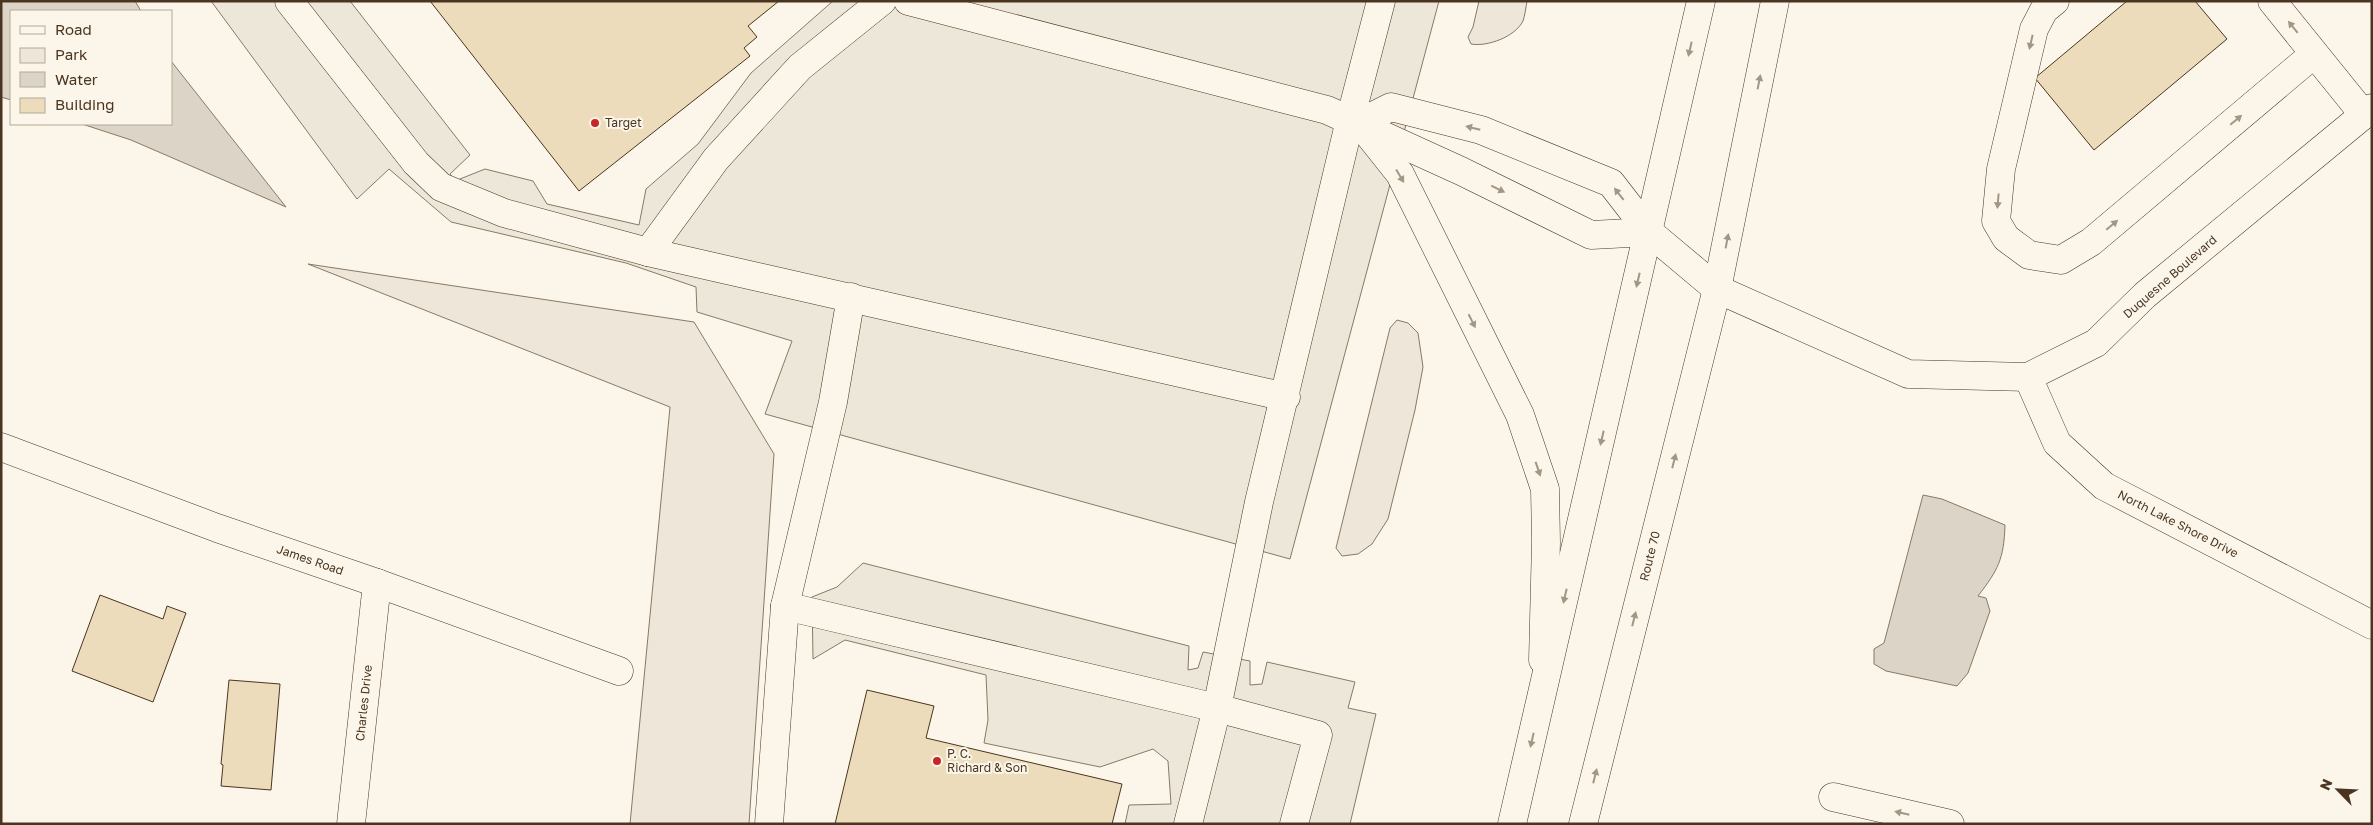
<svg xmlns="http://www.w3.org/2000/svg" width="2373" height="825" viewBox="0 0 2373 825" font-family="'Golos Text',sans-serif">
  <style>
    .green { fill: #ede6d9; stroke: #887966 }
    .parking { fill: #ede7d9; stroke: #887966 }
    .water { fill: #dcd4c6; stroke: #887966 }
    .building { fill: #ecdcbc; stroke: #4a3520 }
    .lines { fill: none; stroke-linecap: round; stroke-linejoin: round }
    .minor-casing { stroke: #4a3520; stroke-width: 29 }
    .highway-casing { stroke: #4a3520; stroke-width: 29 }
    .minor { stroke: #fbf6e9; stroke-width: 28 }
    .highway { stroke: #fbf6e9; stroke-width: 28 }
    .oneway { fill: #a29684 }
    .poi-dot { fill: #c62828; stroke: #fbf6e9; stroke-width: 2 }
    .labels { text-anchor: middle; stroke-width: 4; stroke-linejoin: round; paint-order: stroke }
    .poi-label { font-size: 12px; fill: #4a3520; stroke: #fbf6e9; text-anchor: start }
    .street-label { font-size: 12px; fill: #4a3520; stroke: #fbf6e9 }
  </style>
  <rect width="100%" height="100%" fill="#fbf6e9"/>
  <!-- green -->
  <g class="green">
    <path d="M1479 1H1527C1526 7 1525 15 1523 21 1515 37 1487 47 1471 44L1468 37 1473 27Z"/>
    <path d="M308 264 694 322 774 454 749 824H630L670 407Z"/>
    <path d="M1397 320 1408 323 1418 333 1423 367 1415 410 1388 519 1372 544 1358 554 1342 556 1336 548 1390 328Z"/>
  </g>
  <!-- parking -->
  <g class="parking">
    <path d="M211 1H350L470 155 450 174 455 181 485 169 533 181 547 204 639 225 646 189 698 144 751 73 833 1H1439L1290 559 765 414 792 341 697 312 696 287 626 263 451 222 389 169 357 199Z"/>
    <path d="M863 563 1189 646 1188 670 1198 668 1203 652 1250 661V685L1262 684 1267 662 1355 682 1348 708 1376 714 1350 824H1125L1129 805 1171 804 1168 761 1153 749 1100 767 984 743 988 720 986 675 845 640 813 659 812 597 837 587Z"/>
  </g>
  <!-- water -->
  <g class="water">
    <path d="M1 1H135L141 11H11V100L1 97Z"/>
    <path d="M171 61 286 207 131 140 82 124H171Z"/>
    <path d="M1923 495 1942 499 2005 525C2004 559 1998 570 1978 596L1986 598 1990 611 1968 673 1957 686 1886 671 1874 664V649L1884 643Z"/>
  </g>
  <!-- building -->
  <g class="building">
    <path d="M430 1H779L748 26 757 37 744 48 750 56 579 191Z"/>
    <path d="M2127 1H2195L2227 39 2094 150 2035 78Z"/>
    <path d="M100 595 163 619 167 606 186 613 153 702 72 671Z"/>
    <path d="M229 680 280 684 271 790 221 786 223 765 221 764Z"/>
    <path d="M867 690 934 706 926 738 1122 784 1112 824H835Z"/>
  </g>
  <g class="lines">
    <!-- minor casing -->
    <g class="minor-casing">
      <g id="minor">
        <path d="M289 1 416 163 441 187 504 213 648 252 716 159 800 67 882 1"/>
        <path d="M908 1 1327 110 1461 171 1591 235 1649 232"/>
        <path d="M2055 1 2044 10 2034 29 2001 169 1996 221 2006 238 2029 255 2061 260 2091 242 2314 54"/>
        <path d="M2272 1 2364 115"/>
        <path d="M1359 123 1391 107 1481 130 1611 183 1649 232 1717 289 1908 374 2028 377 2096 343 2145 295 2372 108"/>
        <path d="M1365 130 1400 174 1520 415 1545 489 1546 542 1543 660"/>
        <path d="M648 252 1286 397"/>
        <path d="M2028 377 2057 443 2104 486 2372 625"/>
        <path d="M1 447 217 528 377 583 619 671"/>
        <path d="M785 606 1217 708 1318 735 1294 824"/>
        <path d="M1833 797 1950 824"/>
        <path d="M351 824 377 583"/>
        <path d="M769 824 785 606 833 402 851 297"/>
        <path d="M1188 824 1217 708 1259 502 1350 120 1381 1"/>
      </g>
    </g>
    <!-- highway casing -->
    <g class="highway-casing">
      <g id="highway">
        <path d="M1512 824 1701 1"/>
        <path d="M1583 824 1717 289 1775 1"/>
      </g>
    </g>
    <!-- minor -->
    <use href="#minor" class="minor"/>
    <!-- highway -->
    <use href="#highway" class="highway"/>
  </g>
  <!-- one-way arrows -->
  <defs><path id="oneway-solid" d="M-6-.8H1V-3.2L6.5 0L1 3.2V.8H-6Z" transform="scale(1.25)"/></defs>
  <g class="oneway">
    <use href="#oneway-solid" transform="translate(2293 27) rotate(-129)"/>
    <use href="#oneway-solid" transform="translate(2031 42) rotate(103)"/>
    <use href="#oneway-solid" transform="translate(1690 49) rotate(103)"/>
    <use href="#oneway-solid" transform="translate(1759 82) rotate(-79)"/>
    <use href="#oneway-solid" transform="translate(2236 120) rotate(-40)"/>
    <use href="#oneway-solid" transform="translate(1473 128) rotate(-166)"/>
    <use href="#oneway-solid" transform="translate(1400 176) rotate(59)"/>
    <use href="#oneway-solid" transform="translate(1498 189) rotate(26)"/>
    <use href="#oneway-solid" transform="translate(1619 194) rotate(-128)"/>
    <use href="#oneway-solid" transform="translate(1998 201) rotate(95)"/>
    <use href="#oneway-solid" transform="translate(2112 225) rotate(-40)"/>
    <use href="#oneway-solid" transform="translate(1727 241) rotate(-79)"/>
    <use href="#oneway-solid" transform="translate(1638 280) rotate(103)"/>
    <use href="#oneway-solid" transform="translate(1472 321) rotate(63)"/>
    <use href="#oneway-solid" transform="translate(1602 438) rotate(103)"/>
    <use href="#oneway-solid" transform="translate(1674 461) rotate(-76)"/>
    <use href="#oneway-solid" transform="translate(1538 469) rotate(71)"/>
    <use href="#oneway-solid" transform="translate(1565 596) rotate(103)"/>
    <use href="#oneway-solid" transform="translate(1634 619) rotate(-76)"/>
    <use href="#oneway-solid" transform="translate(1532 740) rotate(103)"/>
    <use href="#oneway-solid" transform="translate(1595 776) rotate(-76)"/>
    <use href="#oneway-solid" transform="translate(1902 813) rotate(-167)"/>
  </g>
  <!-- markers -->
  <g class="poi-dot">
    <circle cx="595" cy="123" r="5"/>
    <circle cx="937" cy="761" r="5"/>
  </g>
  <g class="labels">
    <!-- poi labels -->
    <g class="poi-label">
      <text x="605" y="127">Target</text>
      <text x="947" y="758">P. C.<tspan x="947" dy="14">Richard &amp; Son</tspan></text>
    </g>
    <!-- street labels -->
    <g class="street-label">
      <text transform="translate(2170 277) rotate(-41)" y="4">Duquesne Boulevard</text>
      <text transform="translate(2178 524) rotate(27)" y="4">North Lake Shore Drive</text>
      <text transform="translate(1650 556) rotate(-76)" y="4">Route 70</text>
      <text transform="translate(310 560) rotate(19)" y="4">James Road</text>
      <text transform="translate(364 703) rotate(-84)" y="4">Charles Drive</text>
    </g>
  </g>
  <!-- border -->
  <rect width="2373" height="825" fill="none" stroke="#4a3520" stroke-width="5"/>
  <!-- legend -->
  <rect x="10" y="10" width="162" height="115" fill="#fbf6e9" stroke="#b4a999"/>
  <rect x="20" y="26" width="25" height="8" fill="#fbf6e9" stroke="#b4a999"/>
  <text x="55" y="35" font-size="15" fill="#4a3520">Road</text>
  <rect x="20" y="48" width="25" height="15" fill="#ede6d9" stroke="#b4a999"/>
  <text x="55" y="60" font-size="15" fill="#4a3520">Park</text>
  <rect x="20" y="72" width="25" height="15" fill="#dcd4c6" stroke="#b4a999"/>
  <text x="55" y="85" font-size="15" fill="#4a3520">Water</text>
  <rect x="20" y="98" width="25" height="15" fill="#ecdcbc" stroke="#b4a999"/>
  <text x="55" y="110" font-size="15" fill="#4a3520">Building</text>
  <!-- north arrow -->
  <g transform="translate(2338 790) rotate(294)" stroke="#fbf6e9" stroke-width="4" paint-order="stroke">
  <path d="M0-4L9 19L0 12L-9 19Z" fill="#4a3520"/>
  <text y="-8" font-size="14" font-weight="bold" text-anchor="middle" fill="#4a3520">N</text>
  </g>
</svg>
